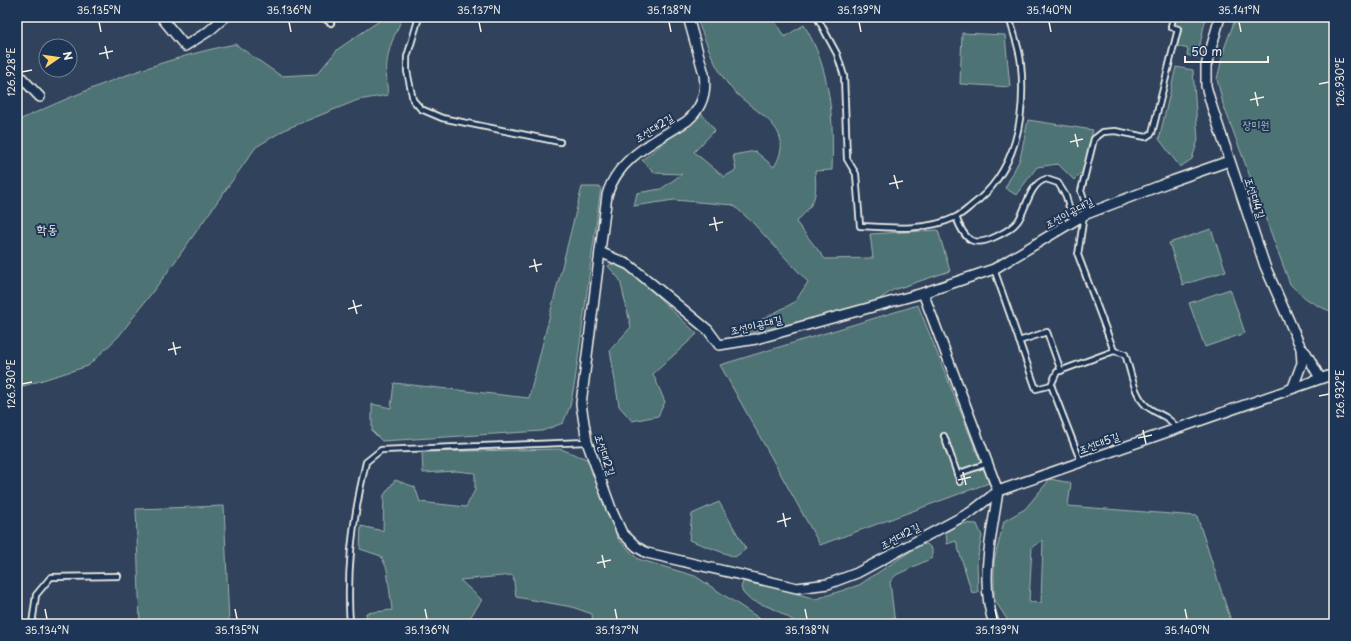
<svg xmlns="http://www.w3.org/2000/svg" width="1351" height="641" viewBox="0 0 1351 641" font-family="'Playpen Sans','Poor Story',sans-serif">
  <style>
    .green { fill: #4e7375; stroke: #a1b2ae; fill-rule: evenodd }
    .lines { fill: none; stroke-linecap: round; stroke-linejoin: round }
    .lane-casing { stroke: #f4f1e8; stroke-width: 8 }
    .street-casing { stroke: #f4f1e8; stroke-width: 12 }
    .lane { stroke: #1d3557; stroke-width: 4.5 }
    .street { stroke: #1d3557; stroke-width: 9 }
    .ticks { fill: none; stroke: #f4f1e8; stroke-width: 1.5 }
    .labels { text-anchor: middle; stroke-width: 4; stroke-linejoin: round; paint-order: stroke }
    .park-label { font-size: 11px; fill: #b2bfba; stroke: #1d3557 }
    .street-label { font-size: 11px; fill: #f4f1e8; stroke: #1d3557 }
    .quarter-label { font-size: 13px; fill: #f4f1e8; stroke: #1d3557 }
    .neatline { fill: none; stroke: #f4f1e8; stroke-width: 1.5 }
    .ticks-label { font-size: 10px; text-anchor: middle; fill: #f4f1e8 }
  </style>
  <rect width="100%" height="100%" fill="#30425c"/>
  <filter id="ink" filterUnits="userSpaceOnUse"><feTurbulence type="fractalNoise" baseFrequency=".025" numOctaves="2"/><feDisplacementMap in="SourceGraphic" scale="8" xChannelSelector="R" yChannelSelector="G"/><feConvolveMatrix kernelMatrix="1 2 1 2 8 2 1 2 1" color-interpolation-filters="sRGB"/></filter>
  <g filter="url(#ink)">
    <!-- green -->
    <g class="green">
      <path d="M385 17H403C388 48 384 59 388 95L358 100 286 129 256 147 169 270 119 336 88 366 17 388V121C87 89 159 59 235 44L281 76 317 74 338 49Z"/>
      <path d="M696 17H773L784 37 804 25C831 69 834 120 832 170L815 171C817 198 816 202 796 222L825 259 873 258 870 234 938 230 950 271 893 290 874 303 743 335 736 333 795 302 808 282 752 222 733 205 674 200 634 206 637 193 661 189 682 174 655 173 642 160 701 113 715 130 694 152 724 177 736 170 733 155 755 151 774 167C799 126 752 113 731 88 714 68 706 41 696 17Z"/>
      <path d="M1177 17H1206L1197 58 1187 55 1188 49 1177 46 1182 29 1174 27Z"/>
      <path d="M1236 17H1334V312C1316 307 1302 297 1290 284L1223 104 1217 79 1225 46Z"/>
      <path d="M962 33 1005 35 1010 87 960 84Z"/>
      <path d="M1176 67 1193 70 1198 140 1192 159 1180 167 1159 139Z"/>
      <path d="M1028 120 1093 130 1083 171 1074 180 1058 164 1037 167 1016 195 1005 188 1020 159Z"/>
      <path d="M582 187H601L575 381 570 406 563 423 542 431 382 441 372 431V404L391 408 394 383 529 398Z"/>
      <path d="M1211 229 1226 271 1183 285 1169 243Z"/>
      <path d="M615 262 636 276 697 334 653 374 665 402 658 416 632 421 619 406 610 350 631 327 620 280 608 266Z"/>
      <path d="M1230 289 1245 333 1205 347 1189 303Z"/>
      <path d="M918 305 989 483 820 545 720 365Z"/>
      <path d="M561 449 589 460 618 539 638 559 695 576 768 624H694L681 619 673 624H593L592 614 572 607 516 597 513 575 460 580 482 600 467 622 367 624 366 613 392 610 387 569 381 556 360 549 361 526 383 531 384 495 395 480 415 487 420 502 466 507 475 490V473L456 471 423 473 422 452Z"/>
      <path d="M1050 479 1071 483 1068 506 1197 516 1232 624H1010L994 599V561L1004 521 1025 509ZM1043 540 1041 603 1029 602 1032 547Z"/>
      <path d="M719 502 746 549 735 557 689 540 692 514Z"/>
      <path d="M224 506 229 624H140L136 509Z"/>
      <path d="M958 523 977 524 982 536 977 561 978 592 972 593 956 541 947 544 946 533Z"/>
      <path d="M927 544 932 549V558L896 575 890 582 895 624H799L776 610 749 599 743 593 741 587 743 582 747 580 816 599 859 585 920 545Z"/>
    </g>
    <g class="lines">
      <!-- lane casing -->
      <g class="lane-casing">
        <g id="lane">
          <path d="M322 17 331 23"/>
          <path d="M419 17 407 57V71L413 100 421 109 442 118 560 142"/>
          <path d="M817 17 837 54 844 76 847 159 856 174 860 226C892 228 927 231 956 217 962 214 966 210 971 206 1016 173 1026 117 1021 64 1020 49 1013 32 1009 17"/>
          <path d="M1089 214 1081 191 1094 139 1103 132 1115 131 1146 137 1152 133 1178 29 1171 27 1173 17"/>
          <path d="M956 217C965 241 973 248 997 236 1005 232 1013 228 1018 221 1027 208 1029 184 1046 179L1058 183 1066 196 1073 222"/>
          <path d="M994 269 1036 389 1051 385 1081 462"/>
          <path d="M1019 341 1047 332 1061 371"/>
          <path d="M1114 351 1125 354C1131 371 1134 398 1149 408 1162 417 1166 414 1177 428"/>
          <path d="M1051 385 1057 372 1114 351 1078 255 1084 215"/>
          <path d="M944 436 960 482"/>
          <path d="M957 474 988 463"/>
          <path d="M32 624 36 595 51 577 118 576"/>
          <path d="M350 624C346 569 353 516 366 462L381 450 587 442"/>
        </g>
      </g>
      <!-- street casing -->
      <g class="street-casing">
        <g id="street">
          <path d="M161 17 185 46 209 31 225 17"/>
          <path d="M688 17 704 74C707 93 702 108 687 121 656 141 618 157 607 195L581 404 587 442 612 511 622 533 637 547 647 553 797 588 828 584 857 573 971 512 998 491 923 293"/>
          <path d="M1220 17 1206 66V86L1212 107 1265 266 1301 348 1306 353 1320 378"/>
          <path d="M17 73 40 97"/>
          <path d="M600 252 629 265 708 330 719 345 756 339 923 293 994 269 1084 215 1172 181 1229 161"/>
          <path d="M1293 387 1302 363 1301 348"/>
          <path d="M994 624C979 581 992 535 998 491L1334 374"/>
        </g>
      </g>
      <!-- lane -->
      <use href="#lane" class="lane"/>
      <!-- street -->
      <use href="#street" class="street"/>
    </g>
  </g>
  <!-- ticks -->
  <path class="ticks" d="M99 22 101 32M289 22 291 32M479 22 481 32M669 22 671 32M859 22 861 32M1049 22 1051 32M1239 22 1241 32M105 46 108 59M99 54 113 51M22 72 32 70M1319 84 1329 82M1255 92 1258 106M1250 100 1264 97M1075 134 1078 147M1070 142 1083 139M894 175 898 189M889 184 903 181M714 217 717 231M709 225 723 222M534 259 537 272M529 267 542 264M353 300 357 314M348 309 362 305M173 342 176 355M168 350 181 347M22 384 32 382M1319 396 1329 394M1143 430 1146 444M1138 438 1152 435M963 472 966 485M958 480 971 477M783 513 786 527M777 522 791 518M602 555 605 568M597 563 611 560M45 609 47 619M235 609 237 619M425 609 427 619M615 609 617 619M805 609 807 619M995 609 997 619M1185 609 1187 619"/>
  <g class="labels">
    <!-- park labels -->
    <g class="park-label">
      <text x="1256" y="129">장미원</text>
    </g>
    <!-- street labels -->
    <g class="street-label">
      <text transform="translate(654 128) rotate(-32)" y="4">조선대2길</text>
      <text transform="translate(1255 198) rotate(72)" y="4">조선대4길</text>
      <text transform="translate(1069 213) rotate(-28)" y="4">조선이공대길</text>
      <text transform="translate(756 325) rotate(-13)" y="4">조선이공대길</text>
      <text transform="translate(1099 443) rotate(-20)" y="4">조선대5길</text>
      <text transform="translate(605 455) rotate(72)" y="4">조선대2길</text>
      <text transform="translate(900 536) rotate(-28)" y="4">조선대2길</text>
    </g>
    <!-- quarter labels -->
    <g class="quarter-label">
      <text x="47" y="234">학동</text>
    </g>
  </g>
  <!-- margin -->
  <rect width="1351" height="641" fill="none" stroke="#1d3557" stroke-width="44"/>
  <!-- north arrow -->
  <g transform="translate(58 58) rotate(77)"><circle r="19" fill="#1d3557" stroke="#738091"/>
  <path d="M0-3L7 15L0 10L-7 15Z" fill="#ffd166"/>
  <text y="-6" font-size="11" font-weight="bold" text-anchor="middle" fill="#f4f1e8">N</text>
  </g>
  <!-- scale -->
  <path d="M1185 56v6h83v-6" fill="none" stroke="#f4f1e8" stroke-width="2"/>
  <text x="1191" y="56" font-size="12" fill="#f4f1e8" stroke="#1d3557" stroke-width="3" paint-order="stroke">50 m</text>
  <rect x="22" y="22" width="1307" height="597" class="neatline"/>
  <g class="ticks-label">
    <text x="99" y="14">35.135°N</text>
    <text x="289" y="14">35.136°N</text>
    <text x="479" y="14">35.137°N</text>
    <text x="669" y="14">35.138°N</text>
    <text x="859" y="14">35.139°N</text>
    <text x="1049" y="14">35.140°N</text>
    <text x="1239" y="14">35.141°N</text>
    <text transform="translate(11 72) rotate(-90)" y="4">126.928°E</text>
    <text transform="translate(1340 82) rotate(-90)" y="4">126.930°E</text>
    <text transform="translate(11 384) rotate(-90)" y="4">126.930°E</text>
    <text transform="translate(1340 394) rotate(-90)" y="4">126.932°E</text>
    <text x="47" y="634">35.134°N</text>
    <text x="237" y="634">35.135°N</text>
    <text x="427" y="634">35.136°N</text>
    <text x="617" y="634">35.137°N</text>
    <text x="807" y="634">35.138°N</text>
    <text x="997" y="634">35.139°N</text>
    <text x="1187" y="634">35.140°N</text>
  </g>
</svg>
